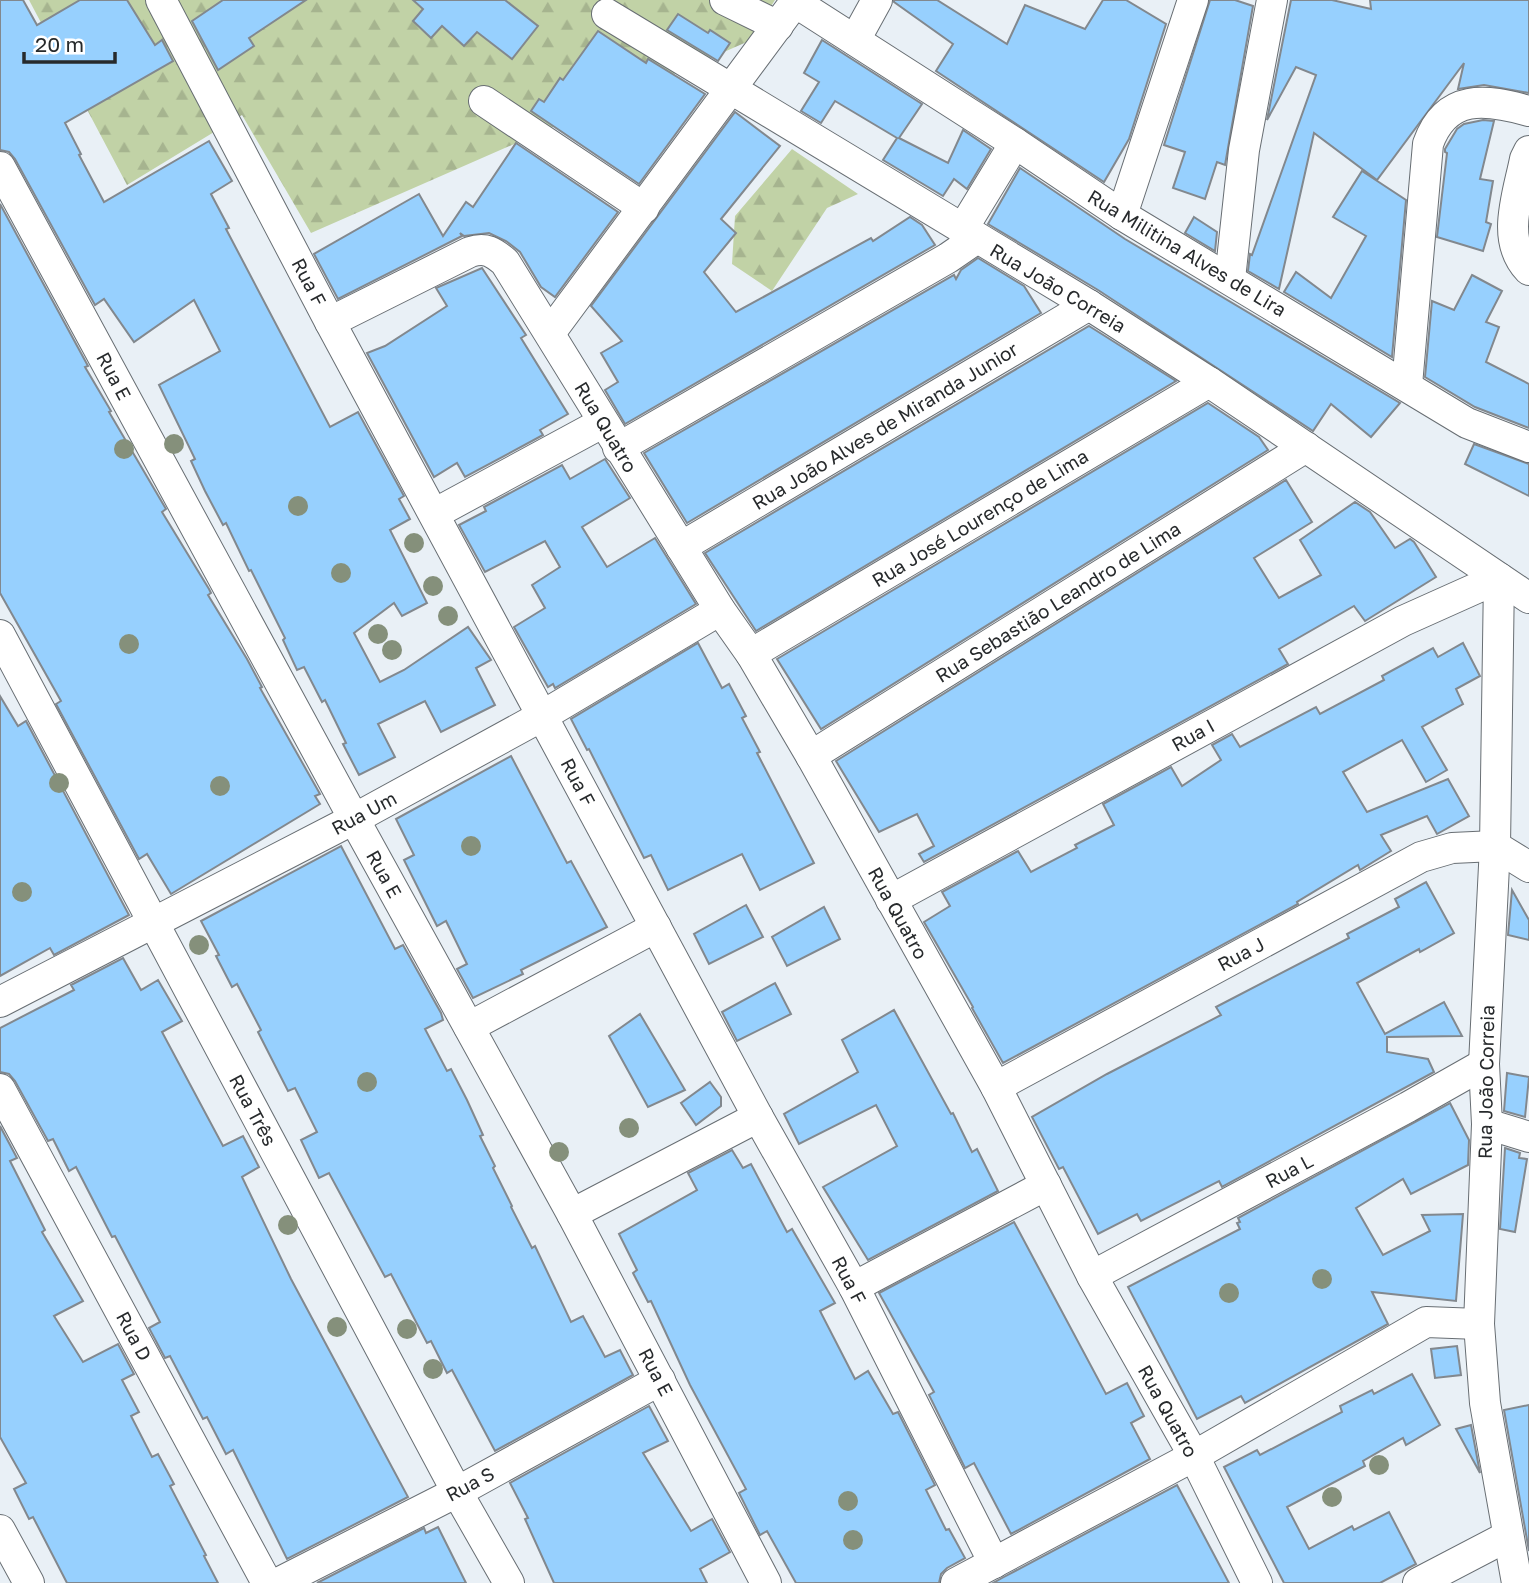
<svg xmlns="http://www.w3.org/2000/svg" width="1529" height="1583" viewBox="0 0 1529 1583" font-family="'Golos Text',sans-serif">
  <style>
    .forest { fill: url(#forest-firs) }
    .building { fill: #97d0fe; stroke: #82888e; stroke-width: 2 }
    .lines { fill: none; stroke-linecap: round; stroke-linejoin: round }
    .street-casing { stroke: #686e73; stroke-width: 32 }
    .street { stroke: #fff; stroke-width: 30 }
    .tree { fill: #85907b }
    .labels { text-anchor: middle; stroke-width: 5; stroke-linejoin: round; paint-order: stroke }
    .street-label { font-size: 19px; fill: #272a2c; stroke: #fff }
  </style>
  <defs>
    <pattern id="forest-firs" width="22" height="20" patternUnits="userSpaceOnUse" patternTransform="scale(1.75)"><rect width="22" height="20" fill="#c1d2a6"/><path d="M5 1l3.5 6h-7zM16 11l3.5 6h-7z" fill="#a6b48f"/></pattern>
  </defs>
  <rect width="100%" height="100%" fill="#e9f0f6"/>
  <!-- forest -->
  <g class="forest">
    <path d="M29 0H775L749 41 311 233 242 115 127 185Z"/>
    <path d="M792 149 858 194 827 208 772 291 732 264 735 216Z"/>
  </g>
  <!-- building -->
  <g class="building">
    <path d="M0 0H23L37 25 80 0H127L155 45 162 40 173 61 65 123 81 154 79 155 104 202 209 141 232 181 211 194 229 228 226 229 330 427 358 412 404 496 399 499 410 519 390 530 427 603 402 616 394 603 354 633 380 682 404 670 468 627 491 660 476 668 495 705 441 732 425 701 378 724 395 757 359 775 343 744 346 743 325 700 322 702 304 667 297 670 283 640 285 638 251 570 249 571 226 523 223 525 205 491 191 461 195 459 159 385 220 351 194 300 134 342 104 299 95 305 15 159 9 152 0 150Z"/>
    <path d="M223 0H306L249 38 254 46 218 70 192 21Z"/>
    <path d="M413 0H505L538 26 512 59 477 32 464 46 442 26 431 38 413 21 423 9Z"/>
    <path d="M894 0H937L1007 44 1025 5 1085 29 1103 0H1126L1166 24 1129 139 1104 182 936 71 953 44 894 2Z"/>
    <path d="M1210 0H1235L1253 6 1225 165 1217 162 1205 199 1173 188 1185 152 1164 145Z"/>
    <path d="M1291 0H1332L1371 9 1370 0H1529V93L1484 85 1458 89 1464 63 1377 180 1314 133 1279 289 1248 271 1250 254 1252 255 1316 75 1296 67 1267 120Z"/>
    <path d="M678 14 708 33 710 30 730 43 718 61 667 30Z"/>
    <path d="M598 31 646 63 648 59 705 94 639 184 531 111 539 99 544 102 560 78 563 80Z"/>
    <path d="M822 40 922 104 899 138 948 163 963 130 991 149 967 189 954 179 943 196 883 160 897 138 835 101 821 123 801 111 819 82 804 73Z"/>
    <path d="M735 112 780 146 721 219 736 233 704 272 736 312 871 238 873 241 910 217 922 225 935 245 625 424 605 390 618 382 601 353 622 341 591 306Z"/>
    <path d="M1483 120 1494 121 1480 179 1493 181 1486 222 1491 224 1483 251 1437 237 1447 153 1445 152V149L1457 129 1464 124Z"/>
    <path d="M516 143 618 212 555 297 541 287 520 252 506 241 489 233 464 236 460 233 462 236 338 299 314 254 419 194 443 236 466 202 473 207Z"/>
    <path d="M1020 168 1125 239 1400 403 1371 437 1331 404 1313 431 1098 290 988 224Z"/>
    <path d="M1362 171 1406 200 1392 357 1284 292 1296 272 1331 298 1366 236 1333 217Z"/>
    <path d="M0 204 88 366 85 367 111 411 109 412 166 509 162 512 209 589 211 593 208 595 247 659 262 687 260 688 320 794 315 796 320 804 171 894 147 854 139 859 56 704 61 701 0 593Z"/>
    <path d="M1194 217 1217 232 1215 251 1185 233Z"/>
    <path d="M978 258 1024 286 1041 313 687 523 644 453 954 275 956 279 961 270Z"/>
    <path d="M482 268 526 335 521 338 568 414 540 430 543 435 465 477 457 463 434 477 367 353 385 346 447 306 436 288Z"/>
    <path d="M1472 275 1502 291 1486 322 1499 327 1486 362 1529 384V428L1475 407 1425 377 1432 301 1454 310Z"/>
    <path d="M1089 326 1176 381 756 631 705 553Z"/>
    <path d="M1208 403 1259 437 1268 450 821 729 777 659Z"/>
    <path d="M1474 444 1529 464V496L1465 464Z"/>
    <path d="M605 459 630 498 582 527 607 567 655 538 696 604 555 688 553 684 548 687 514 627 545 608 532 585 560 567 545 541 485 572 459 525 486 511 484 507 562 465 570 479Z"/>
    <path d="M1286 480 1312 522 1254 558 1279 598 1321 575 1300 540 1355 502 1370 512 1395 548 1410 539 1414 542 1436 577 1365 621 1354 606 1279 649 1288 664 924 862 919 854 934 846 917 814 879 832 836 761Z"/>
    <path d="M698 643 722 688 729 684 746 716 742 718 760 752 757 753 814 863 760 890 742 854 668 890 651 855 644 858 589 749 587 750 571 719Z"/>
    <path d="M1463 643 1480 676 1456 689 1463 704 1422 727 1447 770 1426 782 1402 740 1343 772 1367 812 1448 779 1469 816 1437 834 1427 816 1381 835 1391 851 1360 870 1358 865 1297 902 1298 904 1003 1063 972 1008 973 1007 924 922 950 906 942 892 1018 851 1031 872 1077 848 1075 845 1114 825 1103 804 1171 767 1182 786 1221 760 1212 745 1232 734 1240 747 1316 707 1320 714 1384 680 1382 676 1433 648 1438 657Z"/>
    <path d="M0 696 18 726 26 721 129 915 54 955 50 948 0 976Z"/>
    <path d="M511 756 567 863 571 861 607 927 521 970 523 974 473 998 457 969 467 964 446 921 437 926 404 860 414 855 396 819Z"/>
    <path d="M341 846 395 949 403 945 441 1013 443 1020 425 1029 447 1071 451 1069 467 1100 483 1135 480 1136 495 1166 493 1168 512 1206 511 1207 532 1248 535 1246 571 1322 583 1316 605 1357 620 1350 633 1375 495 1451 452 1370 447 1373 431 1341 427 1343 391 1274 385 1277 329 1173 319 1178 301 1140 317 1132 295 1088 288 1091 258 1032 261 1030 237 984 232 987 216 956 219 955 201 921Z"/>
    <path d="M1426 882 1454 933 1420 952 1419 949 1357 983 1385 1034 1444 1002 1462 1036 1387 1037V1052L1428 1059 1434 1072 1222 1187 1219 1181 1141 1221 1137 1214 1098 1234 1063 1167 1059 1169 1032 1117 1107 1074 1221 1015 1216 1007 1349 938 1347 934 1399 907 1395 899Z"/>
    <path d="M1512 890 1529 920V940L1508 935Z"/>
    <path d="M746 905 763 937 709 964 694 934Z"/>
    <path d="M824 907 840 939 787 966 772 937Z"/>
    <path d="M123 958 141 990 158 980 182 1021 162 1032 223 1146 243 1136 259 1167 242 1177 291 1279 408 1497 287 1559 233 1450 226 1454 207 1417 203 1419 170 1356 165 1358 149 1328 160 1322 115 1236 112 1237 76 1167 69 1171 53 1139 48 1141 15 1081 9 1074 0 1072V1028L74 990 71 985Z"/>
    <path d="M775 983 791 1014 737 1041 722 1012Z"/>
    <path d="M894 1010 951 1114 953 1113 972 1152 977 1149 998 1191 868 1260 823 1187 897 1146 876 1105 799 1144 784 1114 858 1072 842 1040Z"/>
    <path d="M640 1014 685 1090 648 1107 609 1036Z"/>
    <path d="M1507 1073 1529 1077 1525 1117 1504 1111Z"/>
    <path d="M710 1082 721 1097V1106L696 1125 681 1103Z"/>
    <path d="M1450 1103 1469 1140 1468 1165 1411 1194 1403 1179 1356 1208 1383 1255 1430 1231 1422 1215 1463 1214 1456 1301 1372 1292 1388 1324 1245 1403 1241 1396 1197 1419 1128 1287 1240 1229 1237 1223 1240 1222 1238 1218Z"/>
    <path d="M0 1126 17 1158 10 1161 45 1230 42 1232 83 1301 54 1316 83 1362 118 1344 134 1374 122 1380 139 1412 131 1416 152 1457 158 1454 174 1484 170 1486 206 1555 204 1556 218 1583H67L33 1517 29 1519 14 1489 26 1483 0 1437Z"/>
    <path d="M1505 1148 1520 1153 1519 1158 1527 1159 1515 1232 1500 1229Z"/>
    <path d="M732 1150 743 1168 751 1164 787 1232 792 1229 835 1303 820 1311 855 1379 868 1371 893 1414 898 1412 935 1485 926 1490 946 1530 949 1529 965 1558 947 1568 941 1574 939 1583H796L767 1531 760 1535 739 1493 746 1489 690 1385 651 1301 648 1302 633 1273 637 1270 619 1234 697 1190 688 1173Z"/>
    <path d="M1014 1222 1106 1394 1127 1383 1144 1416 1131 1423 1150 1459 1011 1534 974 1463 965 1468 929 1395 934 1392 879 1293Z"/>
    <path d="M1457 1346 1461 1375 1435 1378 1431 1349Z"/>
    <path d="M1412 1374 1440 1425 1406 1445 1403 1438 1363 1461 1365 1466 1287 1507 1309 1549 1352 1526 1354 1530 1389 1512 1416 1564 1380 1583H1284L1224 1467 1257 1450 1260 1455 1342 1412 1340 1406 1372 1390 1374 1394Z"/>
    <path d="M1529 1405V1551L1504 1410Z"/>
    <path d="M649 1406 668 1441 643 1453 691 1531 712 1519 730 1552 700 1569 707 1583H554L525 1519 528 1518 510 1483Z"/>
    <path d="M1471 1425 1480 1473 1456 1429Z"/>
    <path d="M1177 1485 1229 1583H993L1002 1578Z"/>
    <path d="M438 1527 466 1583H317L424 1528 426 1533Z"/>
  </g>
  <g class="lines">
    <!-- street casing -->
    <g class="street-casing">
      <g id="street">
        <path d="M161 0 330 322 758 1117 854 1287 994 1563"/>
        <path d="M725 0 778 26"/>
        <path d="M607 14 1089 305 1209 382 1529 598"/>
        <path d="M855 40 877 0"/>
        <path d="M484 101 644 208"/>
        <path d="M1529 151 1525 159C1518 195 1500 240 1529 270"/>
        <path d="M0 167 354 819 572 1214 766 1583"/>
        <path d="M1122 215 1193 0"/>
        <path d="M962 230 1015 143"/>
        <path d="M1230 279 1244 150 1272 0"/>
        <path d="M330 322 470 252C486 247 493 252 505 262L720 610 751 654 811 756 996 1087 1092 1276 1194 1456 1257 1583"/>
        <path d="M550 333 795 2 1015 143 1122 215 1467 423 1529 447"/>
        <path d="M1407 385 1428 144C1446 93 1486 99 1529 111"/>
        <path d="M618 448 948 258 977 238"/>
        <path d="M434 514 602 423"/>
        <path d="M681 547 1089 305"/>
        <path d="M0 635 457 1492 509 1583"/>
        <path d="M751 654 1209 382"/>
        <path d="M811 756 1306 447"/>
        <path d="M1495 846 1529 867"/>
        <path d="M891 900 1403 621 1499 578 1495 846 1484 1064 1487 1124 1479 1324 1485 1403 1517 1583"/>
        <path d="M0 1002 354 819 542 716 720 610"/>
        <path d="M469 1027 656 927"/>
        <path d="M996 1087 1421 857 1452 848 1495 846"/>
        <path d="M0 1089 267 1583"/>
        <path d="M1487 1124 1529 1137"/>
        <path d="M572 1214 758 1117"/>
        <path d="M1092 1276 1408 1107 1484 1064"/>
        <path d="M854 1287 1046 1185"/>
        <path d="M0 1530 29 1583"/>
        <path d="M278 1583 457 1492 660 1380"/>
        <path d="M956 1583 1194 1456 1426 1322 1479 1324"/>
        <path d="M1418 1583 1508 1536"/>
      </g>
    </g>
    <!-- street -->
    <use href="#street" class="street"/>
  </g>
  <!-- trees -->
  <g class="tree">
    <circle cx="174" cy="444" r="10"/>
    <circle cx="124" cy="449" r="10"/>
    <circle cx="298" cy="506" r="10"/>
    <circle cx="414" cy="543" r="10"/>
    <circle cx="341" cy="573" r="10"/>
    <circle cx="433" cy="586" r="10"/>
    <circle cx="448" cy="616" r="10"/>
    <circle cx="378" cy="634" r="10"/>
    <circle cx="129" cy="644" r="10"/>
    <circle cx="392" cy="650" r="10"/>
    <circle cx="59" cy="783" r="10"/>
    <circle cx="220" cy="786" r="10"/>
    <circle cx="471" cy="846" r="10"/>
    <circle cx="22" cy="892" r="10"/>
    <circle cx="199" cy="945" r="10"/>
    <circle cx="367" cy="1082" r="10"/>
    <circle cx="629" cy="1128" r="10"/>
    <circle cx="559" cy="1152" r="10"/>
    <circle cx="288" cy="1225" r="10"/>
    <circle cx="1322" cy="1279" r="10"/>
    <circle cx="1229" cy="1293" r="10"/>
    <circle cx="337" cy="1327" r="10"/>
    <circle cx="407" cy="1329" r="10"/>
    <circle cx="433" cy="1369" r="10"/>
    <circle cx="1379" cy="1465" r="10"/>
    <circle cx="1332" cy="1497" r="10"/>
    <circle cx="848" cy="1501" r="10"/>
    <circle cx="853" cy="1540" r="10"/>
  </g>
  <g class="labels">
    <!-- street labels -->
    <g class="street-label">
      <text transform="translate(1187 253) rotate(31)" y="7">Rua Militina Alves de Lira</text>
      <text transform="translate(309 282) rotate(62)" y="7">Rua F</text>
      <text transform="translate(1058 288) rotate(31)" y="7">Rua João Correia</text>
      <text transform="translate(114 376) rotate(62)" y="7">Rua E</text>
      <text transform="translate(885 426) rotate(-31)" y="7">Rua João Alves de Miranda Junior</text>
      <text transform="translate(606 427) rotate(59)" y="7">Rua Quatro</text>
      <text transform="translate(980 518) rotate(-31)" y="7">Rua José Lourenço de Lima</text>
      <text transform="translate(1058 602) rotate(-32)" y="7">Rua Sebastião Leandro de Lima</text>
      <text transform="translate(1193 735) rotate(-29)" y="7">Rua I</text>
      <text transform="translate(578 782) rotate(62)" y="7">Rua F</text>
      <text transform="translate(364 813) rotate(-28)" y="7">Rua Um</text>
      <text transform="translate(384 874) rotate(61)" y="7">Rua E</text>
      <text transform="translate(898 913) rotate(61)" y="7">Rua Quatro</text>
      <text transform="translate(1241 954) rotate(-28)" y="7">Rua J</text>
      <text transform="translate(1486 1082) rotate(-89)" y="7">Rua João Correia</text>
      <text transform="translate(253 1110) rotate(62)" y="7">Rua Três</text>
      <text transform="translate(1289 1171) rotate(-28)" y="7">Rua L</text>
      <text transform="translate(849 1280) rotate(62)" y="7">Rua F</text>
      <text transform="translate(134 1336) rotate(62)" y="7">Rua D</text>
      <text transform="translate(656 1372) rotate(62)" y="7">Rua E</text>
      <text transform="translate(1168 1411) rotate(61)" y="7">Rua Quatro</text>
      <text transform="translate(470 1484) rotate(-28)" y="7">Rua S</text>
    </g>
  </g>
  <!-- scale -->
  <path d="M24 52v10h91v-10" fill="none" stroke="#272a2c" stroke-width="3.5"/>
  <text x="35" y="52" font-size="21" fill="#272a2c" stroke="#ffffff" stroke-width="5" paint-order="stroke">20 m</text>
</svg>
